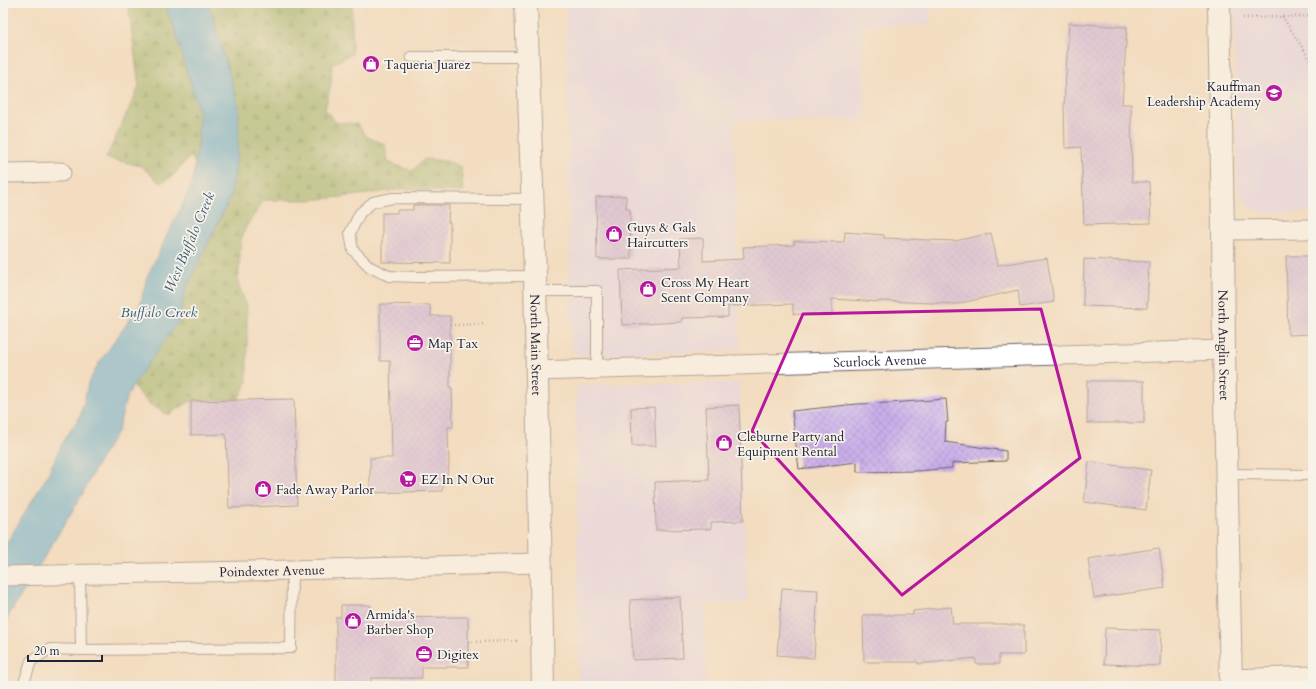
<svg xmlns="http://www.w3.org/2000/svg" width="1316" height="689" viewBox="0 0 1316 689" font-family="Cardo,serif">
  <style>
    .built { fill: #e0d4f4 }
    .forest { fill: url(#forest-firs); stroke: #5a6a50 }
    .water { fill: #58acd4; stroke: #3d6788 }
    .building { fill: url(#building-cross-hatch) }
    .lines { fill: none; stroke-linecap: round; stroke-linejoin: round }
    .lane-casing { stroke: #6b6369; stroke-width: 12 }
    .street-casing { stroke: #6b6369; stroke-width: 21 }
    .secondary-casing { stroke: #6b6369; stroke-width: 24 }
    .primary-casing { stroke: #6b6369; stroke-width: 24 }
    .path { stroke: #6b6369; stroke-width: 2.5; stroke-dasharray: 1 3; stroke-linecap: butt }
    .lane { stroke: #fff; stroke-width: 10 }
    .street { stroke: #fff; stroke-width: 19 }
    .secondary { stroke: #fff; stroke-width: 22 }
    .primary { stroke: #fff; stroke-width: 22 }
    .marked { fill: none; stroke: #b5179e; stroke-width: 3; stroke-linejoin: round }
    .labels { text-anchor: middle; stroke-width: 3.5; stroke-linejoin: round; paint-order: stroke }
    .poi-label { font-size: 13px; fill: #22223b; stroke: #f7f3e8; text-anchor: start }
    .street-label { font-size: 13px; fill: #22223b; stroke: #f7f3e8 }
    .water-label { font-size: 14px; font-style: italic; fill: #385978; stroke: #f7f3e8 }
  </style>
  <defs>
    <pattern id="forest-firs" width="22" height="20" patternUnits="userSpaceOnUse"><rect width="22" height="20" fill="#93b164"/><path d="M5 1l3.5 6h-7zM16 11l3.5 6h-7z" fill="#789054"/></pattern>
    <pattern id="building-cross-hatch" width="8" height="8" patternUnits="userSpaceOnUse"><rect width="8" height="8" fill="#caafea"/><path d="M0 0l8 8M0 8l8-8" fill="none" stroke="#ad96ca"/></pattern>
  </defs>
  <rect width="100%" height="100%" fill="#f7f3e8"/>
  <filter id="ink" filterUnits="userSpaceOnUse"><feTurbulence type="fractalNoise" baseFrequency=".025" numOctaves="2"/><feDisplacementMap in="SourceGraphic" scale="8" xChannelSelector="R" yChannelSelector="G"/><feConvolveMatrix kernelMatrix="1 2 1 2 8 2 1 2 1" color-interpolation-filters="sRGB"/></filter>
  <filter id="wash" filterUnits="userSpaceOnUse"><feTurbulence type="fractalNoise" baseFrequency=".012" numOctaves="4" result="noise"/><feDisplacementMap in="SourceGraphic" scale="16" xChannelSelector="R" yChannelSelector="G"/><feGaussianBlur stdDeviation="0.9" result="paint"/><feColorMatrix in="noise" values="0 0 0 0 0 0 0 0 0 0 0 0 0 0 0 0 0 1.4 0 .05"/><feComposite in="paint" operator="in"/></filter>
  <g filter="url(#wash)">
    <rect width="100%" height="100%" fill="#f3dcbf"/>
    <!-- built -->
    <g class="built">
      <path d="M566 3H930L931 25H863L865 120H734L740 349 591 356 580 355 574 352 571 343Z"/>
      <path d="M1234 3H1313V212L1261 213 1246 204 1242 198 1238 184Z"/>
      <path d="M739 383 748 603 704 604 706 686H579L576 388 582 385Z"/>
    </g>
    <!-- forest -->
    <path class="forest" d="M128 3H352V54L332 64 331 84 325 109 335 122 357 124 367 137 385 144 388 162 412 171 424 159 447 161 461 167 463 192 403 189 353 196 309 200H264L246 227 241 240 238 283 247 306V382L238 400 191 401 168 415 148 403 129 382 202 173 190 156 173 176 160 183 141 166 106 158 139 87Z"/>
    <!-- water -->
    <path class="water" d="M164 3H207L212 14 239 107 238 149 231 196 185 291 178 322 133 385 126 399 118 430 98 463 82 495 3 625V549L47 476 62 444 81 414 88 384 99 363 140 305 147 277 192 184 198 145 199 112 174 28Z"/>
    <g id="blocks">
      <!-- building -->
      <g class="building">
        <path d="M1069 23 1127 27 1122 104H1131L1132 182H1149L1151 223 1084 225 1081 147 1065 148 1064 106Z"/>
        <path d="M626 196V209H630L631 259H597L596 197Z"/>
        <path d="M413 205H449L448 222H450V263L382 262V213H397V210H413Z"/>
        <path d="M845 232 884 235V238L955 241 991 233 998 265 1047 258 1054 302 1020 307 1018 290 957 304 881 301V302L832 299V315L793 314V304L728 306V317L682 318V322L622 325 620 270 681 267 680 239 703 238V261L744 259 743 247 794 245V241L844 242Z"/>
        <path d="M1286 256H1313V334L1288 335Z"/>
        <path d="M1084 259 1149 262 1147 308 1083 306Z"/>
        <path d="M380 304 430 305 431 316H450V388H452L453 427H448L449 467 442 491 370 493V458H392L390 361H380Z"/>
        <rect x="1087" y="381" width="57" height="42"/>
        <path d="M294 399 297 505 229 508 226 434 191 435V401Z"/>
        <path d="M946 399 948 422H946L945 442 1006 451V461L952 463V468L917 471 857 472V462L799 469 792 411 857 404 890 403Z"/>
        <path d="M739 405 743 521 711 522V529L656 530 655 482 709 480 706 407Z"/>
        <path d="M654 407 656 446H632L631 408Z"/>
        <path d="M1089 462 1151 470 1146 510 1084 502Z"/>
        <path d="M1159 548 1165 588 1094 598 1088 559Z"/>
        <path d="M782 588 818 590 814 658 777 655Z"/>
        <path d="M680 597 683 658 633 660 630 600Z"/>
        <path d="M341 605H370V618L468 617V667H422V678H371V686H336V617H341Z"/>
        <path d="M951 607 953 624H1008V625H1024V655H999V664H976V658L918 664V662H864L863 615H913V611Z"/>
        <path d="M1105 628 1161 630 1160 666 1104 664Z"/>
      </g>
    </g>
  </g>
  <g filter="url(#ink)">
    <use href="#blocks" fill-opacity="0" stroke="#6b6369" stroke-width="1"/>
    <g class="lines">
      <!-- lane casing -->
      <g class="lane-casing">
        <g id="lane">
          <path d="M411 57H528"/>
          <path d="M532 199 393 198 373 202 360 213 350 233 353 250 370 267 389 276 417 277 535 276"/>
          <path d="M535 291H597V369"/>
          <path d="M1227 474 1313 475"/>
          <path d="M81 650 291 648 292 570"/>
          <path d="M23 686 31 661 50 649 81 650 80 575"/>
        </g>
      </g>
      <!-- street casing -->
      <g class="street-casing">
        <g id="street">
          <path d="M3 173 61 172"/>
          <path d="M1223 230 1313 229"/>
          <path id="s1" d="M536 371 1224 350"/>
          <path id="s2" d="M3 576 292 570 540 563"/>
          <path d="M1231 679 1313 676"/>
        </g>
      </g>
      <!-- secondary casing -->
      <g class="secondary-casing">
        <g id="secondary">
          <path id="s3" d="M1219 3 1223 230 1224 350 1231 686"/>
        </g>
      </g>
      <!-- primary casing -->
      <g class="primary-casing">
        <g id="primary">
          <path id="s4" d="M526 3 535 276 543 686"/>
        </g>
      </g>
      <!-- path -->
      <g class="path">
        <path d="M1282 16 1313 64"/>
        <path d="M1243 18 1313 16"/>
        <path d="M450 325 485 324"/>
        <path d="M468 642 520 641"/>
      </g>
      <!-- lane -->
      <use href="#lane" class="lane"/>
      <!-- street -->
      <use href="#street" class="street"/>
      <!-- secondary -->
      <use href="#secondary" class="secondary"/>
      <!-- primary -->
      <use href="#primary" class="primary"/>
    </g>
  </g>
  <!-- marked area -->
  <path d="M0 0H1316V689H0ZM1041 309 1080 458 902 595 752 431 803 314Z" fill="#f3dcbf" fill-opacity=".55" fill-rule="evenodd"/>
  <path class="marked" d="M1041 309 1080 458 902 595 752 431 803 314Z"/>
  <!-- icons -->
  <defs>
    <g id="shop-disc" transform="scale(0.9)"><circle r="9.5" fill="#b5179e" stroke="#f7f3e8"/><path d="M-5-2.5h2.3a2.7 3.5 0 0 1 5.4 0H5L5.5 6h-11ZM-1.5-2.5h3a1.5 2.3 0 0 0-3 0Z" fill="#fff"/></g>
    <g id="school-disc" transform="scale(0.9)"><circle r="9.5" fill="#b5179e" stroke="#f7f3e8"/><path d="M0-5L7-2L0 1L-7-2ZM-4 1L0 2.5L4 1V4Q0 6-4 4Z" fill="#fff"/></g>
    <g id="office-disc" transform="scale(0.9)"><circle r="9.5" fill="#b5179e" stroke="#f7f3e8"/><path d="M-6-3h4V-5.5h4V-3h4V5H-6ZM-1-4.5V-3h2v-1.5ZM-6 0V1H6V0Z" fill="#fff"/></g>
    <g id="supermarket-disc" transform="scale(0.9)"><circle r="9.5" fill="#b5179e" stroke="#f7f3e8"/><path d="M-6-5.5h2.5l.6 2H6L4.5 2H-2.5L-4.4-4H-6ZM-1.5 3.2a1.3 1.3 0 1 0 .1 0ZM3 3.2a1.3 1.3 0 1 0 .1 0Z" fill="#fff"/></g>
  </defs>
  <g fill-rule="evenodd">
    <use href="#shop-disc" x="371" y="64"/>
    <use href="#school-disc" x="1274" y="93"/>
    <use href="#shop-disc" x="614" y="234"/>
    <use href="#shop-disc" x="648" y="289"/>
    <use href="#office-disc" x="415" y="343"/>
    <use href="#shop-disc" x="724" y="443"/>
    <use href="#supermarket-disc" x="408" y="479"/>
    <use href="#shop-disc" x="263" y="489"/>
    <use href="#shop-disc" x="353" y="621"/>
    <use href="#office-disc" x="424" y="654"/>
  </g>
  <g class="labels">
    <!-- poi labels -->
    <g class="poi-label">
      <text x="384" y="69">Taqueria Juarez</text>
      <text x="1261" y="91" text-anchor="end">Kauffman<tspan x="1261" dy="15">Leadership Academy</tspan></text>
      <text x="627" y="232">Guys &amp; Gals<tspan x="627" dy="15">Haircutters</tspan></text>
      <text x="661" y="287">Cross My Heart<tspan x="661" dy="15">Scent Company</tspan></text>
      <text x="428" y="348">Map Tax</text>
      <text x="737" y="441">Cleburne Party and<tspan x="737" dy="15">Equipment Rental</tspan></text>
      <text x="421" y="484">EZ In N Out</text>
      <text x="276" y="494">Fade Away Parlor</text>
      <text x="366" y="619">Armida's<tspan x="366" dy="15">Barber Shop</tspan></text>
      <text x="437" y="659">Digitex</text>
    </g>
    <!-- street labels -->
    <g class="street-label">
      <text dy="5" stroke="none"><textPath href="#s4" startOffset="342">North Main Street</textPath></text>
      <text dy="5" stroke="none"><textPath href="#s3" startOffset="342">North Anglin Street</textPath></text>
      <text dy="5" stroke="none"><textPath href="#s1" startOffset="344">Scurlock Avenue</textPath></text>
      <text dy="5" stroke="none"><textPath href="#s2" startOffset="269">Poindexter Avenue</textPath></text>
    </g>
    <!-- water labels -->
    <g class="water-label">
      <text transform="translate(189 242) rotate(-67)" y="5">West Buffalo Creek</text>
      <text x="159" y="317">Buffalo Creek</text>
    </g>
  </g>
  <!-- margin -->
  <rect width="1316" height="689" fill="none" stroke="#f7f3e8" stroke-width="16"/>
  <!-- scale -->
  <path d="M28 655v6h74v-6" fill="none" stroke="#22223b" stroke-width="2"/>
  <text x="34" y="655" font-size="12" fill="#22223b" stroke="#f7f3e8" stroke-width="3" paint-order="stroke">20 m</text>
</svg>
